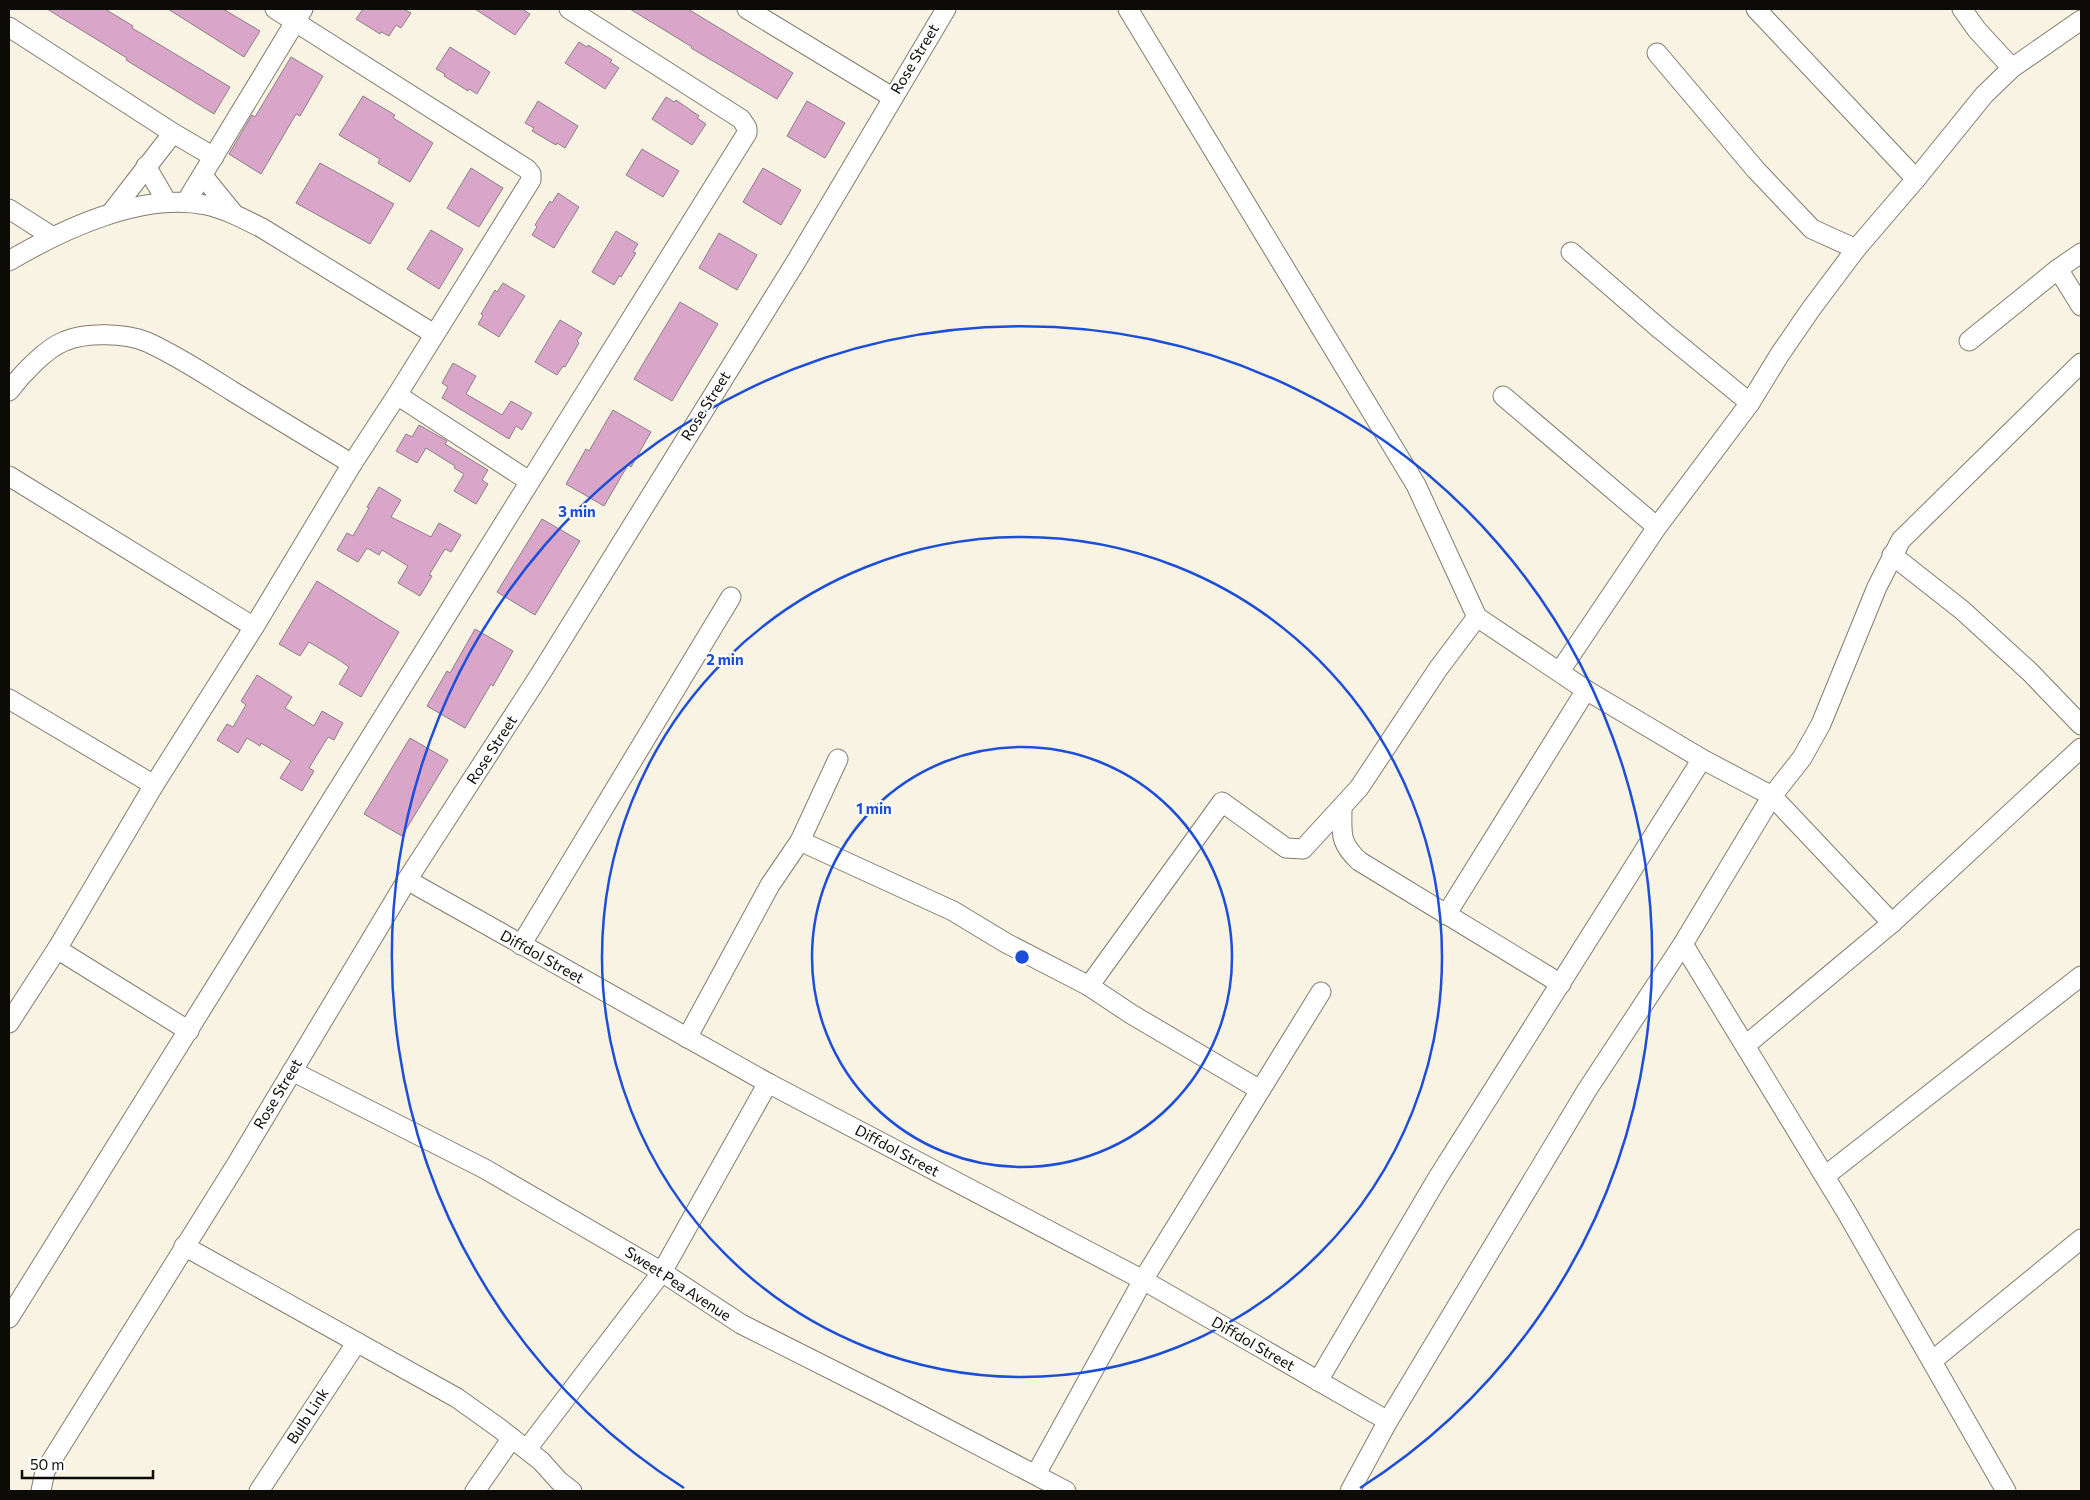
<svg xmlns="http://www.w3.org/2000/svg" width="2090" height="1500" viewBox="0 0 2090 1500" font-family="Commissioner,sans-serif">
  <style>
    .building { fill: #d9a5c9; stroke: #8c7f88 }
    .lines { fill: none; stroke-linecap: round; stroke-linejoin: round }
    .minor-casing { stroke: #827c6f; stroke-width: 21 }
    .minor { stroke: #fff; stroke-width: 19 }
    .ring { fill: none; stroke: #1d4ed8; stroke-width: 2.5 }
    .labels { text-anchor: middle; stroke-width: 4; stroke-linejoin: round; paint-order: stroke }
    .street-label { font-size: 15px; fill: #0d0b07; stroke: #fff }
    .centre { fill: #1d4ed8; stroke: #fff; stroke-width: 2.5 }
    .ring-label { font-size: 15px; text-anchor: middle; font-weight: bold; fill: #1d4ed8; stroke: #fff; stroke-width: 4; stroke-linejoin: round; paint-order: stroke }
  </style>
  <rect width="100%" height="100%" fill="#f9f3e4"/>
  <!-- building -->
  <g class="building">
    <path d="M47 9H105L133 26 132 28 230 87 214 114 126 60 127 58Z"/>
    <path d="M168 9H223L260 31 244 57Z"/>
    <path d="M363 9H403L411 13 401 28 396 25 389 36 381 32 380 34 356 19Z"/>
    <path d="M475 9H522L530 14 515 35Z"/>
    <path d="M630 9H688L793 73 777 99 691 48 692 47Z"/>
    <path d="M579 42 587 47 588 45 612 60 610 62 619 68 605 89 565 63Z"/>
    <path d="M450 47 490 72 477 94 469 89 468 91 444 76 445 74 436 69Z"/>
    <path d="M291 57 323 76 300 116 296 114 261 174 229 154 252 115 255 117Z"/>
    <path d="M363 96 395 115 393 118 433 143 410 182 378 163 380 159 339 135Z"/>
    <path d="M666 97 674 102 676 100 699 116 697 118 706 124 692 145 652 119Z"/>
    <path d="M538 101 578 126 565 148 557 143 556 145 532 131 534 128 525 123Z"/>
    <path d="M807 101 845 123 825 158 787 136Z"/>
    <path d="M642 149 679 171 663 197 626 175Z"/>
    <path d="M320 163 394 204 370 244 296 203Z"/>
    <path d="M471 168 503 188 479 227 447 208Z"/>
    <path d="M763 168 801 190 781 225 743 202Z"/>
    <path d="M558 193 579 207 554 248 532 235 537 227 535 225 550 201 552 203Z"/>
    <path d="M431 230 463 249 439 289 407 269Z"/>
    <path d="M616 231 638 244 633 252 636 253 621 277 619 276 614 285 592 272Z"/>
    <path d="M719 233 757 255 737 290 699 268Z"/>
    <path d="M503 283 525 296 499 337 478 324 483 316 481 314 495 290 497 292Z"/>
    <path d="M680 302 718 324 672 401 634 379Z"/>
    <path d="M560 320 582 333 577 341 579 343 565 367 563 366 557 375 535 362Z"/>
    <path d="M453 363 476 376 466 394 502 415 511 401 532 413 522 430 516 426 509 439 442 398 448 387 442 383Z"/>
    <path d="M613 410 651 432 631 467 628 465 604 506 566 484 586 449 589 451Z"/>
    <path d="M419 425 447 441 445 444 488 470 482 480 488 484 476 504 454 491 464 474 454 468 455 466 426 448 417 463 396 451 406 434 412 437Z"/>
    <path d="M379 487 401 500 391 517 431 537 439 523 461 535 451 552 445 549 429 575 432 576 420 596 398 583 408 566 382 550 379 555 367 548 358 562 337 550 347 533 353 536 369 508 367 507Z"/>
    <path d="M542 519 580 541 535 615 497 592Z"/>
    <path d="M317 581 399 632 361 697 339 684 349 667 339 660 309 642 300 656 279 644Z"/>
    <path d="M475 629 513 651 493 686 491 684 465 728 427 706 447 671 450 673Z"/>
    <path d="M257 675 292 697 285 708 314 726 322 711 343 723 334 740 328 737 309 768 314 771 302 791 280 778 291 761 261 743 260 746 247 738 238 753 217 740 227 724 233 727 246 705 241 701Z"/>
    <path d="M410 738 448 760 402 836 364 814Z"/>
  </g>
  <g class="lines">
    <!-- minor casing -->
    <g class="minor-casing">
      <g id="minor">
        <path d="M747 9 892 97"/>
        <path d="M1128 9 1416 485 1477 617 1586 690 1702 759 1772 796 1892 923"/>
        <path d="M1756 9 1916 179"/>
        <path d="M1962 9 1977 30 2012 68"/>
        <path d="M9 27 173 133 214 157"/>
        <path d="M1657 53 1756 170 1812 229 1856 249"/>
        <path d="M146 166 167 202"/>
        <path d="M203 176 234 214"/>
        <path d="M186 202 303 9"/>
        <path d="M9 209 53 237"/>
        <path d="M111 213 173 133"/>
        <path d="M1571 252 1661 330 1750 403"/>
        <path d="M9 261C63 229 142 192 206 205 225 209 244 219 262 228L434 334"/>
        <path d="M2058 269 2081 306"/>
        <path d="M1969 341 2058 269 2081 253"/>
        <path d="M9 391C21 375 46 348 65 341 86 332 126 333 147 342 176 355 205 374 232 391 272 415 312 440 352 464"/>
        <path d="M397 395 529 481"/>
        <path d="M1503 396 1657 527"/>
        <path d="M9 476 254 627"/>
        <path d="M1892 555 1962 610 2030 672 2081 725"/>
        <path d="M1560 671 1657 527 1750 403 1780 354 1811 309 1856 249 1916 179 1984 95 2012 68 2081 20"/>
        <path d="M9 699 154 785"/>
        <path d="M1342 808C1342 834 1339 842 1359 861L1561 984"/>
        <path d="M800 841 953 911 1006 943 1089 986 1131 1014 1260 1090"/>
        <path d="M407 880 768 1083 1143 1280 1388 1421"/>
        <path d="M1446 915 1586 690"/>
        <path d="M1683 944 1847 1213 2006 1491"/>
        <path d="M521 945 731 597"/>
        <path d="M57 949 189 1031"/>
        <path d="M1089 986 1222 802 1286 848 1303 849 1359 788 1438 669 1477 617"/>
        <path d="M9 1023 57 949 154 785 254 627 352 464 397 395 531 180V174L527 169 275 9"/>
        <path d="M687 1038 770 885 800 841 838 759"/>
        <path d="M1746 1045 1892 923 2081 748"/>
        <path d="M292 1071 485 1169 662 1272 741 1324 886 1397 1066 1491"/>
        <path d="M1825 1176 2081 976"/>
        <path d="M184 1246 457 1398 499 1428 541 1461 559 1481 572 1491"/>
        <path d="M9 1318 747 133V128L741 119 569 9"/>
        <path d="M1932 1361 2081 1239"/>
        <path d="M1318 1381 1437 1179 1702 759"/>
        <path d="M527 1449 662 1272 768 1083"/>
        <path d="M1036 1474 1143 1280 1321 992"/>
        <path d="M41 1491 45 1471 236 1165 407 880 541 673 797 260 946 9"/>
        <path d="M259 1491 357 1342"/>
        <path d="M475 1491 512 1438"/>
        <path d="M1350 1491 1388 1421 1587 1090 1683 944 1772 796 1802 758 1821 724 1877 587 1901 540 2081 363"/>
      </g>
    </g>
    <!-- minor -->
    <use href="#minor" class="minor"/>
  </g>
  <!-- distance rings -->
  <g class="ring">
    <circle cx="1022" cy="957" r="210"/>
    <circle cx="1022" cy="957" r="420"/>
    <path d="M684 1488A630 630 0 1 1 1360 1488"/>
  </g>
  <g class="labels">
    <!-- street labels -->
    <g class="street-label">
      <text transform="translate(915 59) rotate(-59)" y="5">Rose Street</text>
      <text transform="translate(706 406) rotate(-58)" y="5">Rose Street</text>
      <text transform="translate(492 750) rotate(-57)" y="5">Rose Street</text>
      <text transform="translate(542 957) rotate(29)" y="5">Diffdol Street</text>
      <text transform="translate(278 1094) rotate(-59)" y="5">Rose Street</text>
      <text transform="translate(897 1151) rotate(28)" y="5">Diffdol Street</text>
      <text transform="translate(678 1284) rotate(33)" y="5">Sweet Pea Avenue</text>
      <text transform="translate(1253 1344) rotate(30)" y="5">Diffdol Street</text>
      <text transform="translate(308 1416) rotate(-57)" y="5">Bulb Link</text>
    </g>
  </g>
  <circle cx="1022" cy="957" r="8" class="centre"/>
  <g class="ring-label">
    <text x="577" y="517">3 min</text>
    <text x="725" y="665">2 min</text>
    <text x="874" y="814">1 min</text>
  </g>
  <!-- border -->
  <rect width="2090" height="1500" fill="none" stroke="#0d0b07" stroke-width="20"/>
  <!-- scale -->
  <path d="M22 1470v8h131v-8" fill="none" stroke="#0d0b07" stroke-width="2.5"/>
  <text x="30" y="1470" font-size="15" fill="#0d0b07" stroke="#ffffff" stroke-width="4" paint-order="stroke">50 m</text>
</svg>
